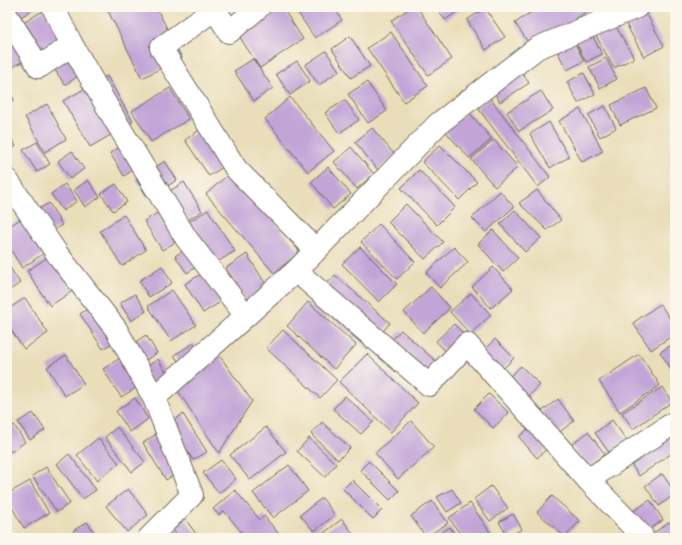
<svg xmlns="http://www.w3.org/2000/svg" width="682" height="545" viewBox="0 0 682 545" font-family="'Sorts Mill Goudy',serif">
  <style>
    .building { fill: #c2a4d7 }
    .lines { fill: none; stroke-linecap: round; stroke-linejoin: round }
    .street-casing { stroke: #6e6a5d; stroke-width: 24 }
    .street { stroke: #fff; stroke-width: 22 }
  </style>
  <rect width="100%" height="100%" fill="#fbf7ec"/>
  <filter id="ink" filterUnits="userSpaceOnUse"><feTurbulence type="fractalNoise" baseFrequency=".025" numOctaves="2"/><feDisplacementMap in="SourceGraphic" scale="8" xChannelSelector="R" yChannelSelector="G"/><feConvolveMatrix kernelMatrix="1 2 1 2 8 2 1 2 1" color-interpolation-filters="sRGB"/></filter>
  <filter id="wash" filterUnits="userSpaceOnUse"><feTurbulence type="fractalNoise" baseFrequency=".012" numOctaves="4" result="noise"/><feDisplacementMap in="SourceGraphic" scale="16" xChannelSelector="R" yChannelSelector="G"/><feGaussianBlur stdDeviation="0.9" result="paint"/><feColorMatrix in="noise" values="0 0 0 0 0 0 0 0 0 0 0 0 0 0 0 0 0 1.4 0 .05"/><feComposite in="paint" operator="in"/></filter>
  <g filter="url(#wash)">
    <rect width="100%" height="100%" fill="#eadeba"/>
    <g id="blocks">
      <!-- building -->
      <g class="building">
        <path d="M10 7H36L18 19Z"/>
        <path d="M106 7H156L182 58 142 78Z"/>
        <path d="M277 7H282L303 39 260 68 237 33Z"/>
        <path d="M294 7H334L342 20 315 38Z"/>
        <path d="M411 7H417L452 59 428 75 391 21Z"/>
        <path d="M436 7H464L445 20Z"/>
        <path d="M539 7H583L586 12 532 48 515 23Z"/>
        <path d="M485 8 505 37 486 50 467 20Z"/>
        <path d="M44 10 64 41 43 55 22 24Z"/>
        <path d="M645 11 664 46 644 57 625 22Z"/>
        <path d="M614 23 634 58 614 68 595 34Z"/>
        <path d="M391 32 428 86 404 102 367 48Z"/>
        <path d="M591 33 602 54 586 62 575 41Z"/>
        <path d="M350 36 370 66 351 78 332 49Z"/>
        <path d="M10 39 23 61 9 69 7 66V40Z"/>
        <path d="M573 40 584 61 567 70 556 49Z"/>
        <path d="M326 51 339 71 319 85 305 65Z"/>
        <path d="M70 52 84 72 65 85 51 64Z"/>
        <path d="M606 58 617 79 600 88 589 67Z"/>
        <path d="M253 59 273 88 254 101 234 71Z"/>
        <path d="M297 61 310 81 290 95 276 74Z"/>
        <path d="M521 71 529 83 500 102 492 89Z"/>
        <path d="M584 73 595 94 578 103 567 82Z"/>
        <path d="M107 76 133 122 90 147 63 101Z"/>
        <path d="M367 82 387 111 368 123 348 94Z"/>
        <path d="M7 85 14 100 7 103Z"/>
        <path d="M170 88 189 119 151 142 132 111Z"/>
        <path d="M646 88 656 108 620 125 611 105Z"/>
        <path d="M541 91 553 110 519 131 507 112Z"/>
        <path d="M290 97 334 151 308 172 265 119Z"/>
        <path d="M490 98 550 177 538 187 477 107Z"/>
        <path d="M345 100 359 120 339 133 325 113Z"/>
        <path d="M47 104 66 139 45 152 25 117Z"/>
        <path d="M605 106 616 128 600 137 588 115Z"/>
        <path d="M580 109 603 151 582 162 559 121Z"/>
        <path d="M468 111 492 139 469 158 445 131Z"/>
        <path d="M549 122 569 157 550 168 530 134Z"/>
        <path d="M202 128 226 165 209 176 185 140Z"/>
        <path d="M372 128 395 155 378 170 355 142Z"/>
        <path d="M7 132 16 146 7 152Z"/>
        <path d="M494 140 518 167 495 187 471 159Z"/>
        <path d="M37 142 50 164 37 172 23 150Z"/>
        <path d="M124 145 137 167 124 176 110 153Z"/>
        <path d="M440 145 477 182 459 200 422 162Z"/>
        <path d="M351 147 374 174 357 189 334 162Z"/>
        <path d="M72 151 84 169 70 179 58 161Z"/>
        <path d="M165 161 177 180 148 198 136 179Z"/>
        <path d="M328 167 351 194 333 209 311 182Z"/>
        <path d="M419 170 455 207 437 225 401 188Z"/>
        <path d="M231 172 300 252 274 273 206 194Z"/>
        <path d="M88 180 100 197 85 207 74 190Z"/>
        <path d="M184 182 202 211 183 223 165 194Z"/>
        <path d="M65 184 77 201 63 211 51 194Z"/>
        <path d="M116 184 127 202 113 211 101 194Z"/>
        <path d="M537 190 561 220 547 230 519 203Z"/>
        <path d="M500 191 514 207 486 232 472 218Z"/>
        <path d="M49 203 62 225 49 233 35 211Z"/>
        <path d="M406 204 443 242 425 259 388 222Z"/>
        <path d="M164 209 182 238 162 250 144 221Z"/>
        <path d="M208 210 235 251 214 264 187 223Z"/>
        <path d="M515 210 541 238 525 252 500 224Z"/>
        <path d="M124 215 146 250 122 266 100 231Z"/>
        <path d="M23 217 46 252 22 268 7 244V228Z"/>
        <path d="M379 224 415 262 397 279 361 242Z"/>
        <path d="M493 230 518 258 503 272 478 244Z"/>
        <path d="M190 246 202 263 187 273 175 256Z"/>
        <path d="M360 247 397 284 379 302 342 264Z"/>
        <path d="M454 247 468 262 440 288 426 273Z"/>
        <path d="M247 254 268 288 248 302 226 268Z"/>
        <path d="M51 255 74 290 50 306 27 271Z"/>
        <path d="M7 263 20 283 7 292Z"/>
        <path d="M162 266 172 283 149 297 139 281Z"/>
        <path d="M493 267 513 289 491 308 472 287Z"/>
        <path d="M204 272 222 301 203 313 185 284Z"/>
        <path d="M335 275 390 323 368 349 313 300Z"/>
        <path d="M431 287 450 308 423 333 404 312Z"/>
        <path d="M172 290 196 325 171 341 148 306Z"/>
        <path d="M471 293 491 315 470 334 450 312Z"/>
        <path d="M135 294 146 311 131 321 120 303Z"/>
        <path d="M25 298 48 333 24 349 7 324V310Z"/>
        <path d="M104 298 127 333 103 349 80 314Z"/>
        <path d="M308 302 356 345 334 369 287 326Z"/>
        <path d="M660 304 675 326V334L651 350 633 323Z"/>
        <path d="M454 324 467 338 449 355 436 341Z"/>
        <path d="M283 330 337 380 320 398 266 348Z"/>
        <path d="M401 330 440 365 418 390 378 354Z"/>
        <path d="M146 335 157 353 143 362 131 345Z"/>
        <path d="M495 339 514 358 499 373 480 354Z"/>
        <path d="M194 343 200 353 181 366 174 355Z"/>
        <path d="M675 343V375L660 352Z"/>
        <path d="M367 354 418 403 391 432 339 382Z"/>
        <path d="M639 354 660 385 620 412 599 381Z"/>
        <path d="M66 355 84 384 65 396 47 367Z"/>
        <path d="M219 355 252 401 219 453 176 388Z"/>
        <path d="M123 356 141 385 121 397 103 369Z"/>
        <path d="M158 359 169 377 155 387 143 369Z"/>
        <path d="M521 366 540 385 524 401 505 381Z"/>
        <path d="M662 387 672 402 633 429 622 413Z"/>
        <path d="M489 394 509 413 493 428 474 409Z"/>
        <path d="M345 396 373 422 361 434 333 409Z"/>
        <path d="M135 398 148 419 130 432 116 411Z"/>
        <path d="M558 399 574 421 557 434 541 412Z"/>
        <path d="M33 413 45 430 30 440 18 422Z"/>
        <path d="M183 414 207 452 193 460 170 423Z"/>
        <path d="M612 420 628 442 611 455 595 433Z"/>
        <path d="M411 421 434 447 398 479 375 453Z"/>
        <path d="M322 422 350 448 338 460 311 434Z"/>
        <path d="M535 423 553 443 537 458 519 437Z"/>
        <path d="M14 425 25 442 11 452 7 446V429Z"/>
        <path d="M117 427 145 462 132 472 105 437Z"/>
        <path d="M266 427 286 452 250 480 230 455Z"/>
        <path d="M588 432 605 454 587 467 571 445Z"/>
        <path d="M675 432V451L639 476 627 458Z"/>
        <path d="M156 434 180 471 166 480 143 443Z"/>
        <path d="M98 438 119 463 97 481 77 455Z"/>
        <path d="M309 438 336 464 325 477 297 451Z"/>
        <path d="M69 454 96 490 83 499 57 464Z"/>
        <path d="M221 460 236 479 219 493 203 473Z"/>
        <path d="M369 461 399 491 390 500 360 470Z"/>
        <path d="M289 465 308 491 273 518 253 493Z"/>
        <path d="M46 467 70 503 57 512 32 476Z"/>
        <path d="M662 474 675 492V494L659 506 645 486Z"/>
        <path d="M352 480 382 510 373 519 343 489Z"/>
        <path d="M30 481 49 513 24 528 7 499V494Z"/>
        <path d="M491 486 508 508 490 521 474 499Z"/>
        <path d="M128 489 148 515 127 532 106 506Z"/>
        <path d="M452 489 461 503 447 512 437 497Z"/>
        <path d="M235 490 260 520 264 516 282 538H238L243 534 224 511 219 515 213 509Z"/>
        <path d="M552 496 580 521 565 537 537 512Z"/>
        <path d="M322 498 335 515 314 531 300 515Z"/>
        <path d="M650 500 663 520 646 532 632 512Z"/>
        <path d="M432 501 448 523 426 537 411 516Z"/>
        <path d="M470 503 494 538H463L449 518Z"/>
        <path d="M181 513 199 538H179L168 523Z"/>
        <path d="M513 514 522 529 508 537 499 522Z"/>
        <path d="M342 519 355 536 352 538H321L320 536Z"/>
        <path d="M87 522 98 538H78L73 531Z"/>
        <path d="M669 522 675 531V538H655L652 534Z"/>
        <path d="M450 527 457 538H434Z"/>
      </g>
    </g>
  </g>
  <g filter="url(#ink)">
    <use href="#blocks" fill-opacity="0" stroke="#6e6a5d" stroke-width="1"/>
    <g class="lines">
      <!-- street casing -->
      <g class="street-casing">
        <g id="street">
          <path d="M53 7 72 45 112 115 186 238 246 316"/>
          <path d="M259 7 229 32 215 9 161 48 236 169 316 250"/>
          <path d="M7 16 39 67 72 45"/>
          <path d="M7 180 58 255 116 329 154 398"/>
          <path d="M296 271 429 385 467 344 588 480"/>
          <path d="M149 538 192 495 154 398 296 271 438 124 537 48 637 7"/>
          <path d="M638 538 642 536 588 480 675 422"/>
        </g>
      </g>
      <!-- street -->
      <use href="#street" class="street"/>
    </g>
  </g>
  <!-- margin -->
  <rect width="682" height="545" fill="none" stroke="#fbf7ec" stroke-width="24"/>
</svg>
